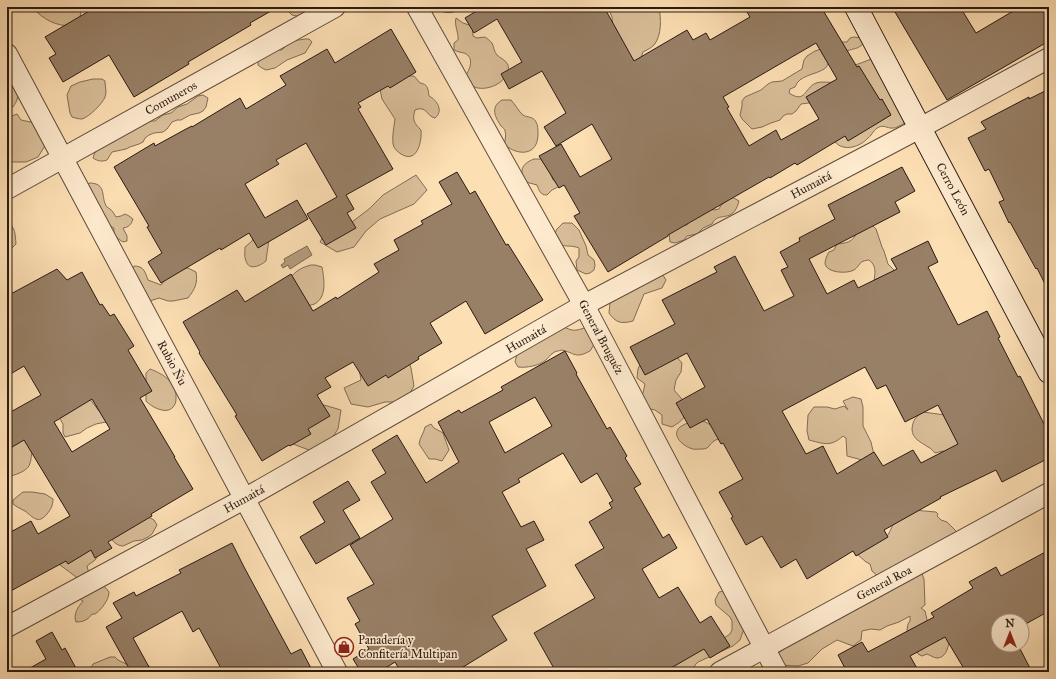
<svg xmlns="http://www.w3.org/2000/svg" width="1056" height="679" viewBox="0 0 1056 679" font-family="'IM FELL Great Primer',serif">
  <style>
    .green { fill: #d9be99; stroke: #826c56 }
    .water { fill: #b59c7d; stroke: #7d6853 }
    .building { fill: #988067; stroke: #2a1a13; fill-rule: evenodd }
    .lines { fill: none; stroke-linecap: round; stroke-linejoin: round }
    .street-casing { stroke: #5f4b3b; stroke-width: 22 }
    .secondary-casing { stroke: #2a1a13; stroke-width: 24 }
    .street { stroke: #feeace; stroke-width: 20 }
    .secondary { stroke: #feeace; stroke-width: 22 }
    .labels { text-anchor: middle; stroke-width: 3.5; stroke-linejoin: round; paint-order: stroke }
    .street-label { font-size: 12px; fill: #2a1a13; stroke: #feeace }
    .poi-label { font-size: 12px; fill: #2a1a13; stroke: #feeace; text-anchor: start }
  </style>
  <rect width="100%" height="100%" fill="#fddfb4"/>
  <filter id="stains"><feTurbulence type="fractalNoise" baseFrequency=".005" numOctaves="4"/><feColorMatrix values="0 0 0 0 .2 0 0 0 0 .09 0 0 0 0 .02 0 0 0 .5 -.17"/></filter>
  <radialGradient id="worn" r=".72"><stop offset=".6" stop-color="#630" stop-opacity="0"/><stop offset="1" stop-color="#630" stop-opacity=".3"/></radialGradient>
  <!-- green -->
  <g class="green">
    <path d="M32 7H81L80 19 73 26C55 26 44 20 32 7Z"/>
    <path d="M264 7H317L301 17 292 15 286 9 267 10Z"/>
    <path d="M436 7H462C455 14 443 15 436 7Z"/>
    <path d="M606 7H659C661 19 662 35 654 45 651 48 647 50 643 52L640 61 632 66 614 41 612 17 608 8Z"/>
    <path d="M456 18 463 23 472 26 473 36 477 38 485 37C488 39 490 41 492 43 494 47 494 52 497 55 500 58 506 60 508 65 513 85 471 100 465 76 470 70 475 57 464 53 460 52 458 52 454 50V43L458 40C459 33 454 26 456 18Z"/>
    <path d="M854 37 863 38 864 43C857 50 854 48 847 51 842 53 832 60 828 64 827 66 826 68 824 69 815 75 799 75 795 87L790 89 789 93C806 104 804 88 816 83 822 81 829 83 835 82L852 66 861 63 874 58 908 120C904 123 897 129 891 128 887 128 884 125 879 127 873 130 873 134 868 138 860 147 844 152 835 142V138L816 102 801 104 796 111 792 114H787L783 116 780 120 771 123 762 127 752 129 742 119 740 115 742 106V101L745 97 761 90 768 84 772 82 782 81 802 69 804 60 807 56 815 51 827 47 838 40 842 42H847L850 38Z"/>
    <path d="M305 39H309L312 42 305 53 287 60 275 68 266 70 262 68 258 65V60L272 50H282C291 40 293 41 305 39Z"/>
    <path d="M7 74C13 82 22 91 16 102 14 106 12 109 7 110Z"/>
    <path d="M405 76H414L420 83C428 84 428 89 429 96 437 100 444 111 435 118 426 116 427 105 415 110 412 120 414 123 421 130 422 142 417 164 401 154 397 151 394 149 393 144 392 136 394 127 395 119L382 99 380 89Z"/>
    <path d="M93 79H102L105 81C105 86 107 92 105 97 103 103 89 117 82 119 79 119 75 118 72 117L70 113 67 95 71 86 80 82Z"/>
    <path d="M203 95 208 98 206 107 203 111 199 113 190 115 181 120H177L172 122 167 129 163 132 154 133 149 135 145 138 143 142 139 144 130 147 126 149 112 152 107 160C101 162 98 161 93 158 97 141 112 148 120 136L150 121H155L163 115 171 113 178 107 187 104 198 96Z"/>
    <path d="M502 100H511C515 104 519 112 523 115 528 118 533 116 536 122 538 125 538 130 538 134 538 156 518 156 505 145 504 141 507 135 505 131 505 129 503 128 501 126 495 117 490 107 502 100Z"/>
    <path d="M17 114 21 120 35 123 46 144 38 157 26 162H12L8 165 7 168V122L12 116Z"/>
    <path d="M534 159H541L550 172 553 180H555L560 186 552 190 547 195C540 195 539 190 537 185L526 182C519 171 521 164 534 159Z"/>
    <path d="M416 175 427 190 414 204 380 219 366 231 354 247 337 252 320 242 329 226 348 225 369 209 383 195Z"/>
    <path d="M89 183C108 183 100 198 107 207 108 208 109 208 110 209 113 211 114 214 116 217L121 216 125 214 129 216 133 219C131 225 129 227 123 228L127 236V241L123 242C117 238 113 236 114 228L110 226 108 222 100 216 85 186Z"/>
    <path d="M732 197 739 201C733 225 718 210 712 224L703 228 697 234 687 236 684 240 675 243 670 242 669 232 682 225H687L688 221 710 209 714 210 719 209 721 205Z"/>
    <path d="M7 222C16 228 15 234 16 244L10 250 7 252Z"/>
    <path d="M563 223H572L579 230 586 246 588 255 594 260 595 265 594 270 590 273 586 274 577 270 576 261 579 257V248C571 245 568 247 561 245L555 233 557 229Z"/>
    <path d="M873 226 876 229 882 247 884 251 888 264 895 271 874 281C875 273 877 266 869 260 858 261 861 265 854 270 847 274 827 273 825 264 825 260 827 255 829 252L834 250 837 244C851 243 854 240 859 228Z"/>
    <path d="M256 233 269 239 266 261C260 266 249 271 246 261 244 257 245 251 245 247L252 241Z"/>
    <path d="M311 265H315L322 267C324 278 327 296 316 303 314 305 309 305 307 306L292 276C297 270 303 267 311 265Z"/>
    <path d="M134 266C144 266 145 272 148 280L161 285 174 268H188L196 272C198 283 195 289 188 298L173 301H168L159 298 150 301 132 269Z"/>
    <path d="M661 272 666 280 662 288 644 294 633 321C621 324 616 323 609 313L610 303 616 295Z"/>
    <path d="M562 326C574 332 575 331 587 327L595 343 590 351C575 359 575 353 562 350 559 351 555 351 553 353 550 355 548 358 546 360 539 366 526 368 518 367L515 362 517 354Z"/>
    <path d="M405 351 411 368 414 386 405 402H385L368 407 351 404 344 388 361 380 358 362Z"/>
    <path d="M675 355 682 363 681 372 676 380 674 390 687 405C686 418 683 420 672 427L662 424V415L655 410 646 408 638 402 643 393 645 384 637 378 638 369 642 360Z"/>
    <path d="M150 369C164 374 177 383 176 399 176 402 175 405 173 407 167 415 151 407 146 401V373Z"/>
    <path d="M853 397 861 399 863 407V426L871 442 874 455 866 461 847 456 846 438 843 436C831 447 824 444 809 440L807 431 808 415 814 407H827L835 409 844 406 848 410 843 401Z"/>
    <path d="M89 398 99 411 103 413 111 421 96 424 87 428 80 433 65 437 63 433V424L53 408Z"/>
    <path d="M324 405 341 410 338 429 328 444 309 450 293 444 307 415Z"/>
    <path d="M923 412 945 415 972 444 947 453 943 451 935 453C933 451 931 448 928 447 921 442 912 439 912 429 913 419 916 417 923 412Z"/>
    <path d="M697 420C709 420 716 431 723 439 721 439 716 439 714 441 709 444 710 449 702 449 698 449 693 450 690 448 682 445 671 435 680 427 685 423 692 422 697 420Z"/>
    <path d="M431 424 434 428 443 433 449 450 442 461 435 459H429L419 444C420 437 424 433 425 427Z"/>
    <path d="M25 431 34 450C30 455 32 458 30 463 29 470 18 474 11 476L7 475V444Z"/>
    <path d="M23 492H32L45 494 53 499C53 505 51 509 47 514 38 525 33 517 25 511 21 509 17 507 13 504V500Z"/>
    <path d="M913 510 936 512 938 514 937 516 941 520 947 522 957 532 921 571 924 579 925 605 921 608 925 611 928 624 941 631 949 642C948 649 945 658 937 658 934 658 930 655 927 654L922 656 918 654 915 646 907 630 908 624 910 621V616L899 622 887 626 880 630 871 629 862 631 861 640 853 646 837 640 822 649 808 663 798 666 778 665 775 655 784 649 792 633 882 580 872 571 870 564 866 562 857 554 880 539 888 535 892 527 893 517Z"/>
    <path d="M148 517 154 520 157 525 152 534 148 537 142 540 134 541 123 546C118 546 113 542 111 538Z"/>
    <path d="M74 543 96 552 97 557 95 560 87 566 88 570 92 578 100 581 109 592C109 600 101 610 95 614H92C88 620 83 622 76 622 73 614 78 607 83 601L74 596 79 579 60 565 58 560Z"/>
    <path d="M724 591 745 626 740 640 733 646 698 662 695 665 694 670 690 672H671L669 669 668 656 718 642 730 634 732 630V621L730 617 716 605 715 600 719 592Z"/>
    <path d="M110 657H115L118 660 126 664 134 660 147 664 154 672H91V668L93 664Z"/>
  </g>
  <!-- water -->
  <path class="water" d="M307 246 312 255 290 269 288 265 283 268 281 265 285 262 284 259Z"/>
  <!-- building -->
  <g class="building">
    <path d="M96 7H278L250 23 251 25 188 62 189 64 134 97 109 55 63 82 49 58 56 54 45 37Z"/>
    <path d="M483 7H604L634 61 687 30 693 40 706 33 710 40 750 17 744 7H821L857 67 859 66 880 100 882 99 891 115 848 141 845 136 797 165 795 163 770 178 769 177 668 235V236L608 272 574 216 580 213 564 185 559 188 539 156 561 144 580 177 612 159 592 124 556 146 544 127 566 113 542 71 509 89 501 74 522 62 497 19 474 33 465 18ZM816 43 837 79 806 97 819 119 781 140 776 130 749 146 727 108 729 107 723 97Z"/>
    <path d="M892 7H960L976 33 1020 7H1049V41L947 100Z"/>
    <path d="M391 29 416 72 390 88 388 86 358 103 361 107 358 109 393 169 346 195 354 209 347 213 356 228 326 245 307 214 337 197 306 143 276 160 279 164 245 184 265 218 297 200 308 219 258 248 249 233 221 250 220 248 161 283 148 262 162 253 147 227 149 226 114 167 154 143 155 146 186 129 192 126V127L240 98 246 109 286 85 280 76 327 49 335 63Z"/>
    <path d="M1049 89V292L1037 268 1036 269 1010 222 1009 223 999 202 1004 200 989 169 985 171 968 138 986 129 981 122 1029 97V99Z"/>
    <path d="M902 167 915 191 895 202 900 212 809 259 827 294 854 280 858 288 897 269 891 259 928 241 938 262 928 267 958 325 987 311 1000 337 998 338 1018 377 1020 376 1049 434V458L1002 482 996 470 940 497 941 498 884 530 888 537 856 556 853 551 807 579 796 559 781 568 762 536 746 545 731 518 733 517 719 492 743 479 723 443 721 444 707 419 690 428 676 403 705 387 687 353 645 375 630 347 675 324 662 300 717 272 714 267 735 256 764 311 794 296 781 270 788 267 780 252 800 241 799 238 835 219 828 205ZM865 367 877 389 886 385 905 422 938 405 958 444 921 463 913 450 883 466 874 452 837 474 823 446 806 454 782 411Z"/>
    <path d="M457 172 470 194 475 191 506 245 508 244 543 300 485 334 466 301 430 323 442 343 418 357 419 359 388 378 386 375 368 386 353 362 325 378 331 387 317 395 330 416 308 429 311 434 290 446 289 445 262 461 235 416 237 415 199 353 200 352 183 322 237 290 245 302 291 274 313 311 336 297 337 299 379 272 374 264 399 250 394 240 423 224 421 221 452 204 439 182Z"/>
    <path d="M57 269 67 280 82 272 100 305 102 304 110 316 114 314 134 346 128 350 152 391 140 398 175 457H174L193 489 151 514 152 516 108 542 112 548 95 558 91 550 68 564 66 561 7 593V534L31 521 38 534 70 516 24 440 7 450V414L41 395 24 366 7 376V296ZM92 399 110 429 72 452 54 422Z"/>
    <path d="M565 351 577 373 576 374 607 429 610 427 627 456 625 458 641 484 634 488 663 538 669 534 677 548 642 569 659 598 678 587 700 623 711 616 730 646 710 658 704 649 664 672H556L534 633 595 598 575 565 604 548 589 522 612 508 609 503 613 501 597 473 581 483 563 453 518 479 520 482 502 492 521 527 534 521 544 540 526 549 546 586 492 616 507 640 455 672H401L395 662 379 672H361L353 659 369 649 355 624 360 621 347 598 374 584 350 545 393 519 371 482 386 473 372 450 397 435 426 483 459 462 438 422 459 410 461 413 503 390 501 387ZM535 397 552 426 505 453 489 422Z"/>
    <path d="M348 481 360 500 343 510 360 538 316 564 300 537 325 522 313 502Z"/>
    <path d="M232 543 244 567 291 654 301 649 313 672H223L199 628 193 632 182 611 133 638 149 667 139 672H131L106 627 122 618 113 603 134 592 136 596 181 573 179 570Z"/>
    <path d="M1049 550V611L1022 626V621H998V645H1018L1032 672H966L945 637 910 656 919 672H847L838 655 862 642 868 652 934 617 931 613 973 588 969 582 996 567 1001 576Z"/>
    <path d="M52 632 62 650 65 648 78 672H23L46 659 36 641Z"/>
  </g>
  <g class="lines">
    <!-- street casing -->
    <g class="street-casing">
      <g id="street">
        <path d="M417 7 584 305 777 672"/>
        <path d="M7 54 337 672"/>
        <path d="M7 189 335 7"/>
        <path d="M7 627 244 499 584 305 920 128 1049 58"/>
        <path d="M720 672 1049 493"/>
      </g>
    </g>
    <!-- secondary casing -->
    <g class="secondary-casing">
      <path id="secondary" d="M856 7 1049 372"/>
    </g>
    <!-- street -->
    <use href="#street" class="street"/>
    <!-- secondary -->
    <use href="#secondary" class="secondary"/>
  </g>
  <!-- icons -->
  <defs>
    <g id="shop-ring" transform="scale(1)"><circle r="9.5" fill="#feeace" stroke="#8f2418" stroke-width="1.5"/><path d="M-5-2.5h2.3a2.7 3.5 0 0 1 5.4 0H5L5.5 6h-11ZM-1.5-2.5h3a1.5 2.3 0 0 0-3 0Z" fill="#8f2418"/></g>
  </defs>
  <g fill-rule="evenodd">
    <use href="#shop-ring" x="344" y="647"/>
  </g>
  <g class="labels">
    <!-- street labels -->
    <g class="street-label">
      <text transform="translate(171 98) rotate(-29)" y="4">Comuneros</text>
      <text transform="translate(811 185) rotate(-28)" y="4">Humaitá</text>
      <text transform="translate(953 189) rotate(62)" y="4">Cerro León</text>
      <text transform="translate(601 337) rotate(62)" y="4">General Bruguéz</text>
      <text transform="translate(526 339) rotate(-30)" y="4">Humaitá</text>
      <text transform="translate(172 363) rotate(62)" y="4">Rubio Ñu</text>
      <text transform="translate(244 499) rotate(-29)" y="4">Humaitá</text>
      <text transform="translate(884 583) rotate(-28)" y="4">General Roa</text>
    </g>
    <!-- poi labels -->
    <g class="poi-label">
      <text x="358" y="644">Panadería y<tspan x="358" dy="14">Confitería Multipan</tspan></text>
    </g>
  </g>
  <!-- margin -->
  <rect width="1056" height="679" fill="none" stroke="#fddfb4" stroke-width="24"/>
  <rect x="8" y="8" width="1040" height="663" fill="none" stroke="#2a1a13" stroke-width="2"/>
  <rect x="12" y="12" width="1032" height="655" fill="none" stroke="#2a1a13"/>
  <!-- north arrow -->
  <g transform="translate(1010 633)"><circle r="19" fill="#feeace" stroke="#a99783"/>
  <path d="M0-3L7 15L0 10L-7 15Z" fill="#8f2418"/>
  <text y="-6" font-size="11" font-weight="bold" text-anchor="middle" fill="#2a1a13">N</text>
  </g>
  <rect width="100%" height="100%" filter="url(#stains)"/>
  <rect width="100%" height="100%" fill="url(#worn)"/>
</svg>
